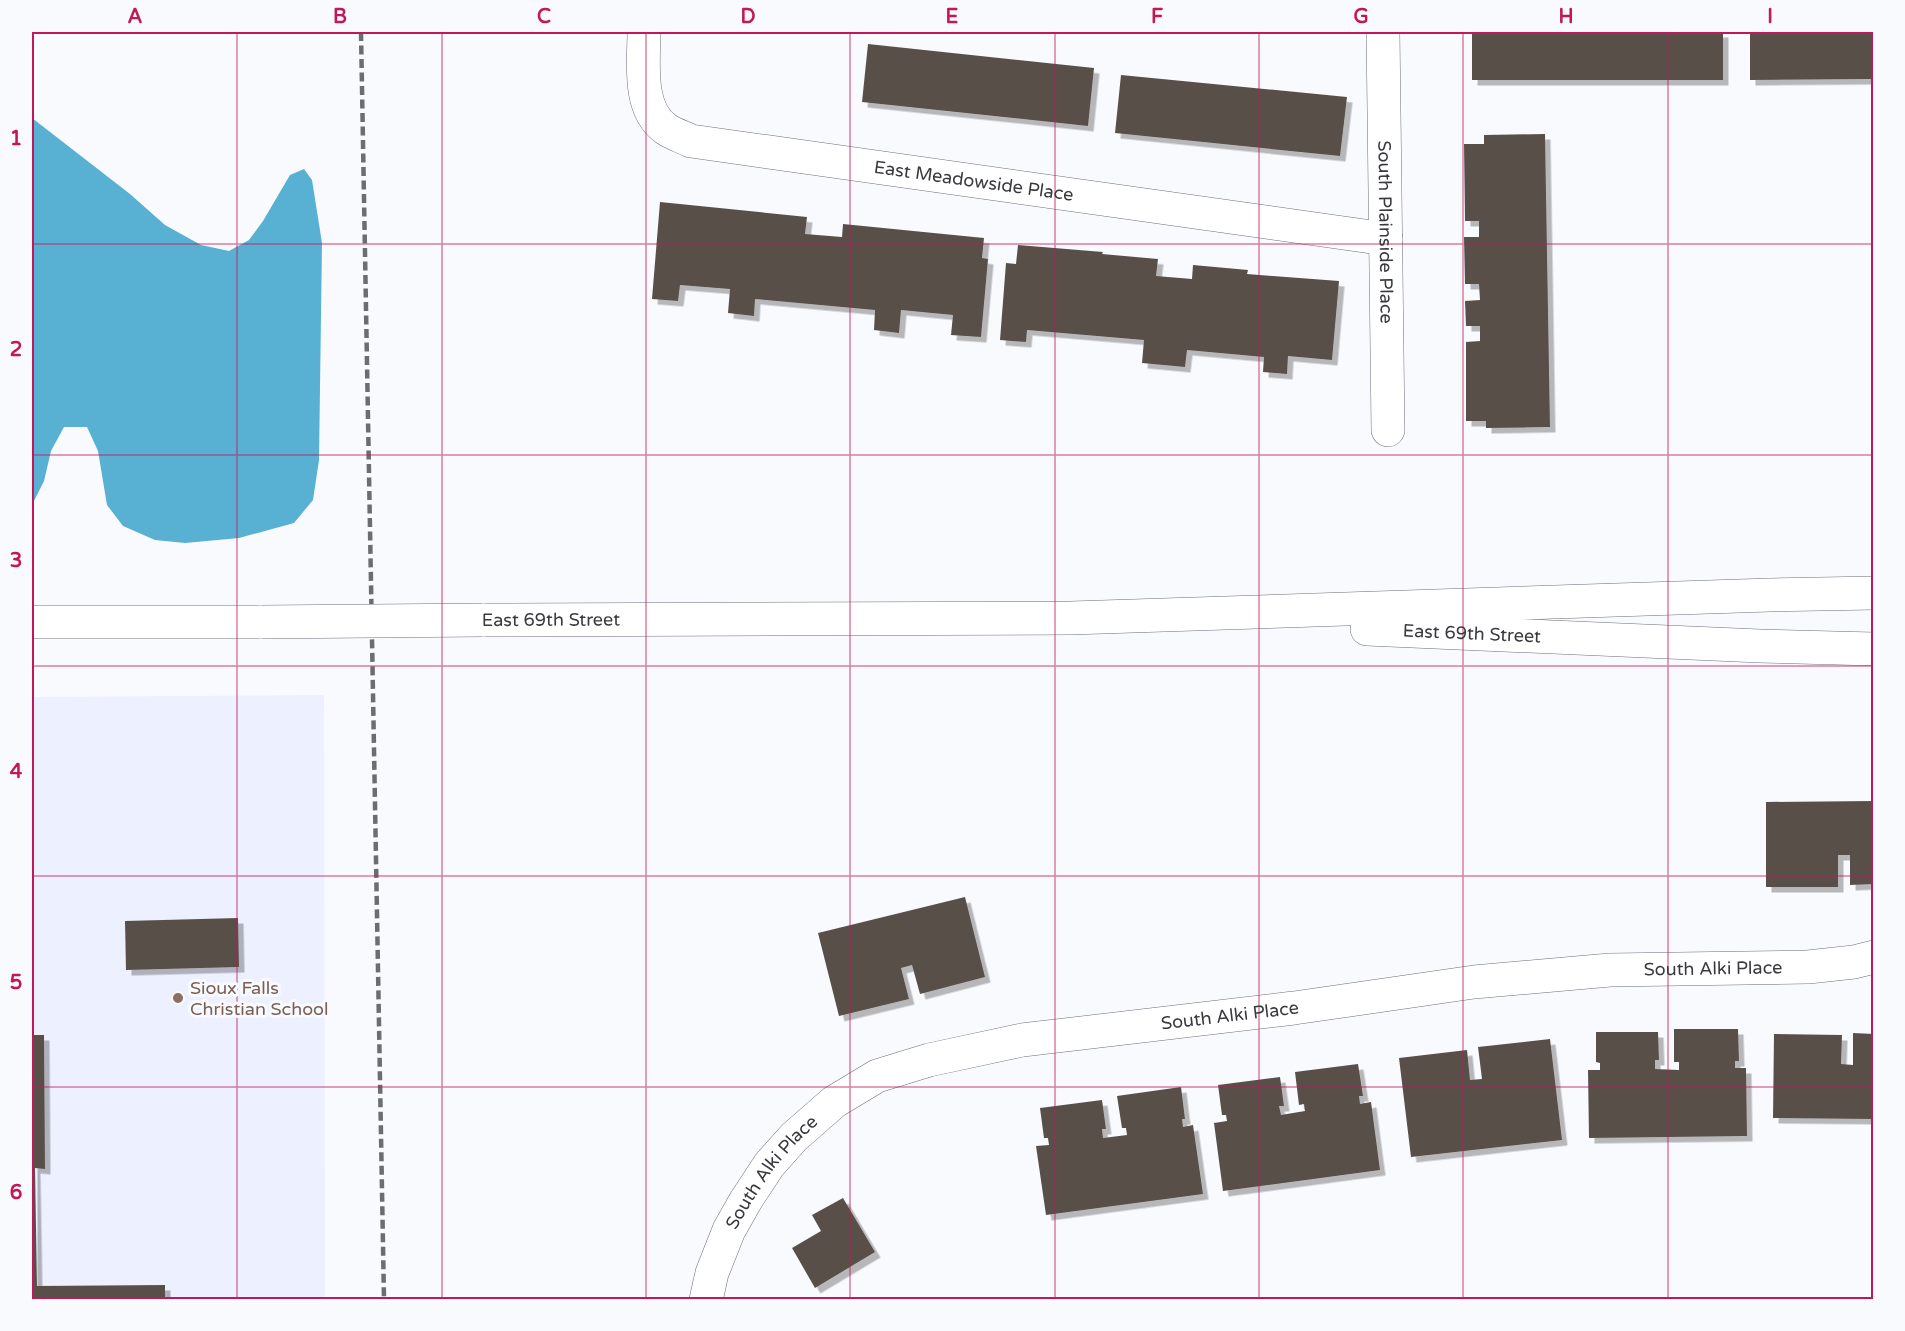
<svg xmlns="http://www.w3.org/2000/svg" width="1905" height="1331" viewBox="0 0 1905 1331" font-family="'Varela Round',sans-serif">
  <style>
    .built { fill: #edf0ff }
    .water { fill: #58b0d3 }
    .building { fill: #59504a; filter: url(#shadow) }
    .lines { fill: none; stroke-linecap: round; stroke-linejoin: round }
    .minor-casing { stroke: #6e707a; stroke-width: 34 }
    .secondary-casing { stroke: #6e707a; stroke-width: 34 }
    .minor { stroke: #fff; stroke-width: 33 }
    .secondary { stroke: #fff; stroke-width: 33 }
    .rail { stroke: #6c6d71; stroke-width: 4.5; stroke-dasharray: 9 4.5; stroke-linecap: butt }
    .secondary-bridge-casing { stroke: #6e707a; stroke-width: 34; stroke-linecap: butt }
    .secondary-bridge { stroke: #fff; stroke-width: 33 }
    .grid { fill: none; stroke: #c2185b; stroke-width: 1.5; stroke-opacity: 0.55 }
    .education-dot { fill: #8d6e63; stroke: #f9fafe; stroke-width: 2 }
    .labels { text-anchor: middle; stroke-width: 6; stroke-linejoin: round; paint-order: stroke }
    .street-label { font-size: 18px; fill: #393a3e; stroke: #f9fafe }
    .education-label { font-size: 18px; fill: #785e54; stroke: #f9fafe; text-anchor: start }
    .neatline { fill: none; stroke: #c2185b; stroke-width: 2 }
    .grid-label { font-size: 20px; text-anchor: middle; font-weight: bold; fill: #c2185b }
  </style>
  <defs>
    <filter id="shadow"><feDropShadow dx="5.5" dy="5.5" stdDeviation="0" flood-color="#0004"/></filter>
  </defs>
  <rect width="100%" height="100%" fill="#f9fafe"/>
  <!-- built -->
  <path class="built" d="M324 695 325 1299H32V697Z"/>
  <!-- water -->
  <path class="water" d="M32 118 130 194 165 225 201 245 229 251 249 240 263 221 290 175 304 169 312 180 322 243 319 460 313 500 294 523 239 538 185 543 155 540 123 526 107 505 98 451 87 427H64L51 451 44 481 32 505Z"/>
  <!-- building -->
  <g class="building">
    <rect x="1472" y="32" width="251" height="48"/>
    <path d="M1750 32H1874V79L1750 80Z"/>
    <path d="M868 44 1094 68 1088 126 862 102Z"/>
    <path d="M1121 75 1347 97 1340 156 1115 133Z"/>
    <path d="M1545 134 1550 427 1486 428V421H1466V342L1480 341V326H1466L1465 301 1480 300 1479 284H1465L1464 237H1479V221H1465L1464 144H1484V135Z"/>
    <path d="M660 202 807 217 805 234 842 237 843 224 984 238 982 258 988 259 981 337 951 335 953 315 901 310 899 333 874 330 875 310 755 299 754 316 728 313 730 289 680 285 678 301 652 299Z"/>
    <path d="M1018 245 1103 252 1102 254 1158 259 1156 276 1192 279 1193 265 1248 270 1247 274 1339 281 1332 360 1288 356 1287 374 1263 372 1264 357 1187 350 1185 367 1142 363 1144 340 1027 330 1026 342 1000 340 1006 263 1016 264Z"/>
    <path d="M1874 801V884L1850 885V855H1838V887H1766V802Z"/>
    <path d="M965 897 985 977 920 994 912 965 901 968 909 999 839 1016 818 933Z"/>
    <path d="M238 918 239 967 126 970 125 921Z"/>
    <path d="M1674 1029H1738L1739 1061H1735V1068H1746L1747 1136 1589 1138 1588 1070H1600V1063L1596 1062V1032H1658L1659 1060H1655V1069L1679 1070V1062H1674Z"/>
    <path d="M1853 1033 1874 1034V1119L1773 1118 1774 1034 1842 1035 1841 1064 1853 1065Z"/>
    <path d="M32 1035H44L45 1169 35 1168 37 1286 165 1285V1300H32Z"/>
    <path d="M1550 1039 1562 1140 1411 1157 1399 1058 1467 1050 1470 1080 1482 1079 1478 1047Z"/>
    <path d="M1358 1064 1363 1096H1359L1360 1104 1371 1102 1380 1170 1223 1191 1214 1123 1227 1121 1226 1115H1222L1218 1085 1280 1077 1284 1106H1279L1281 1115 1305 1111 1304 1104 1299 1105 1295 1072Z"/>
    <path d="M1181 1087 1185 1119H1182L1183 1127 1193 1125 1203 1194 1046 1215 1036 1146 1049 1145 1048 1138H1044L1040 1108 1102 1100 1106 1129H1102L1103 1138 1127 1135 1126 1128H1122L1117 1096Z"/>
    <path d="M843 1198 875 1252 815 1288 792 1248 821 1231 812 1215Z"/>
  </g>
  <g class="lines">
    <!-- minor casing -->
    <g class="minor-casing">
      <g id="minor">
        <path id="s1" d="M644 32C644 61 637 109 666 129 673 134 683 137 691 141L1386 239"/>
        <path id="s2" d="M1383 32 1388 430"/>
        <path id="s3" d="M706 1300 712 1273 729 1230 746 1200 769 1165 794 1137 834 1102 877 1076 929 1060 1022 1040 1294 1008 1474 982 1610 970 1808 967 1854 962 1874 957"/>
      </g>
    </g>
    <!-- secondary casing -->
    <g class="secondary-casing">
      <g id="secondary">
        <path id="s4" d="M482 620 1071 618 1770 595 1874 593"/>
        <path d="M32 622H262"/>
        <path id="s5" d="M1367 629 1760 646 1874 649"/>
      </g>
    </g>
    <!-- minor -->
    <use href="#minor" class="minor"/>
    <!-- secondary -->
    <use href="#secondary" class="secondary"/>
    <!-- rail -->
    <path class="rail" d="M361 32 384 1300"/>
    <!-- secondary-bridge casing -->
    <g class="secondary-bridge-casing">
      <path id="secondary-bridge" d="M262 622 482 620"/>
    </g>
    <!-- secondary-bridge -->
    <use href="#secondary-bridge" class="secondary-bridge"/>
  </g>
  <!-- grid -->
  <path class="grid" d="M237 32V1300M442 32V1300M646 32V1300M850 32V1300M1055 32V1300M1259 32V1300M1463 32V1300M1668 32V1300M32 244H1874M32 455H1874M32 666H1874M32 876H1874M32 1087H1874"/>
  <!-- markers -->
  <circle class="education-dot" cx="178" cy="998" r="6"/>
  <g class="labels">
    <!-- street labels -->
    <g class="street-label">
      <text dy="6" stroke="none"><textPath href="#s1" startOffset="417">East Meadowside Place</textPath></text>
      <text dy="6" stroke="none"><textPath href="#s2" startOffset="200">South Plainside Place</textPath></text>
      <text dy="6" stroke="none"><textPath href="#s4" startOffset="69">East 69th Street</textPath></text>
      <text dy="6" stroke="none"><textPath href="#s5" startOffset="105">East 69th Street</textPath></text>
      <text dy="6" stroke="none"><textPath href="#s3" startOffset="1136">South Alki Place</textPath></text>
      <text dy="6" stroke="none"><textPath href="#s3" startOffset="650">South Alki Place</textPath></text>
      <text dy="6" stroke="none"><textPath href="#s3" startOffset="146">South Alki Place</textPath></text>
    </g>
    <!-- education labels -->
    <g class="education-label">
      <text x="190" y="994">Sioux Falls<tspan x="190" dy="21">Christian School</tspan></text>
    </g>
  </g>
  <!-- border -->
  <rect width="1905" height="1331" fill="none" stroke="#f9fafe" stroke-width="66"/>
  <rect x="33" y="33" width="1839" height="1265" class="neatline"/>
  <g class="grid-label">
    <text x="135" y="23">A</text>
    <text x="340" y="23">B</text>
    <text x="544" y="23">C</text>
    <text x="748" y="23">D</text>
    <text x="952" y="23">E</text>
    <text x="1157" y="23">F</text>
    <text x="1361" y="23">G</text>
    <text x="1566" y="23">H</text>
    <text x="1770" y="23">I</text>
    <text x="16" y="145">1</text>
    <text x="16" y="356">2</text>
    <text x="16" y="567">3</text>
    <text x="16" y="778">4</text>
    <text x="16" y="989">5</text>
    <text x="16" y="1199">6</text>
  </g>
</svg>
